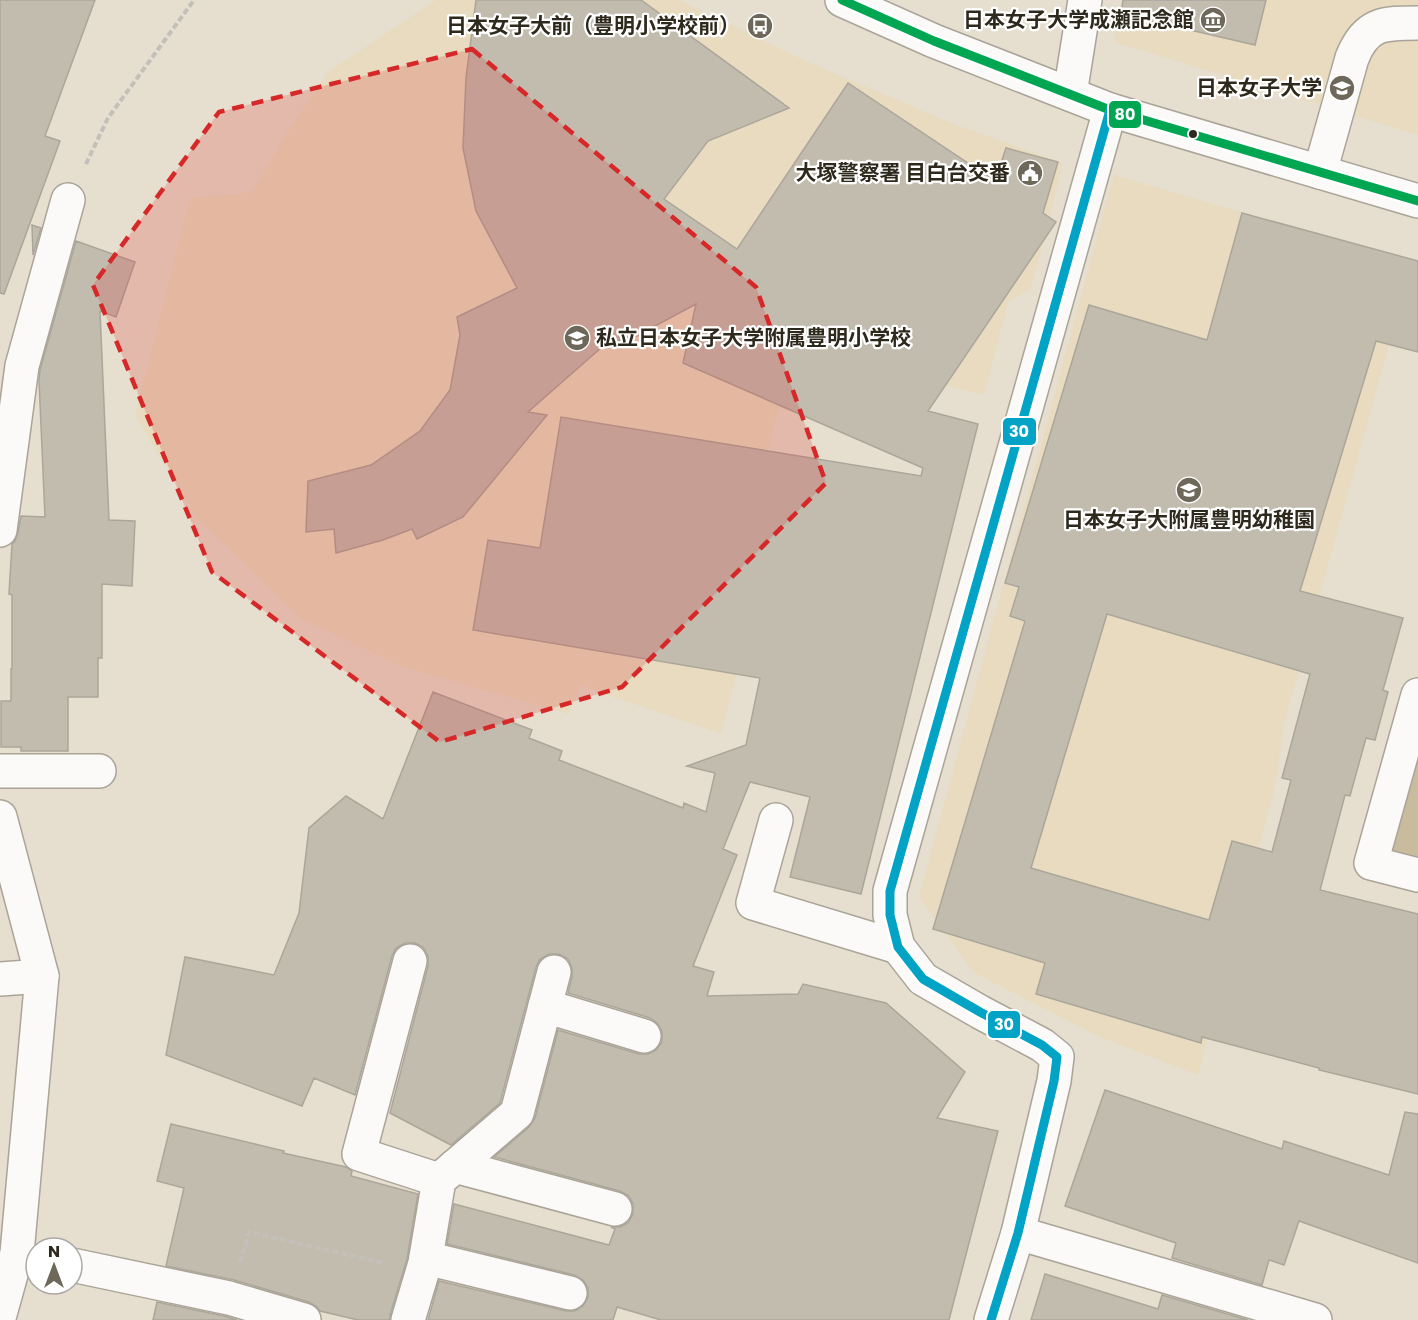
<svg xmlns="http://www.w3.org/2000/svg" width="1418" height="1320" viewBox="0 0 1418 1320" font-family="Poppins,'Noto Sans JP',sans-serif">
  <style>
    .built { fill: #e8dbbf }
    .forest { fill: #c8bb9e }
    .building { fill: #c2bcaf; stroke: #aca69a; stroke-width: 1.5; fill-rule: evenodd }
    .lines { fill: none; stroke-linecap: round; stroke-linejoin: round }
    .minor-casing { stroke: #aaa498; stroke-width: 36 }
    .major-casing { stroke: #aaa498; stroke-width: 36 }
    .path { stroke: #c3c0ba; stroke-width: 4; stroke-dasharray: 6 3; stroke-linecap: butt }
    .minor { stroke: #fbfaf8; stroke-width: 33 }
    .major { stroke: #fbfaf8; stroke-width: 33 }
    .bus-1-casing { stroke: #fff; stroke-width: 14 }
    .bus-2-casing { stroke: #fff; stroke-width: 14 }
    .bus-1 { stroke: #00a651; stroke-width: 9 }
    .bus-2 { stroke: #02a3c5; stroke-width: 9 }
    .marked { fill: #d62828; fill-opacity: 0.2; stroke: #d62828; stroke-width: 4.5; stroke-dasharray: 12 8; stroke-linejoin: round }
    .bus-dot { fill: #2e291d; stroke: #fff; stroke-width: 2 }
    .labels { text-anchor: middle; stroke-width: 4.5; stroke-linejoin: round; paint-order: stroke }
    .poi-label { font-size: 21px; font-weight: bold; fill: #2e291d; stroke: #fff; text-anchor: end }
    .line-badge { stroke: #fff; stroke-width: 2 }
    .badge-label { font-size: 16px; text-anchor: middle; font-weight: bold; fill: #fff }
  </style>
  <rect width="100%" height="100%" fill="#e6dece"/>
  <!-- built -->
  <g class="built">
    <path d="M436 0H679L801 59 956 125 1063 163 1031 289 1008 302 984 395 903 374 884 442 779 408 751 510 777 516 721 734 580 685 569 714 403 667 300 618 197 518 135 415 190 198 252 192 286 134 328 72Z"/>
    <path d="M1122 0H1418V135L1114 42Z"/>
    <path d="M1114 175 1412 262 1285 719 1274 790 1198 1075 1098 1036 973 972 919 897Z"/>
  </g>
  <!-- forest -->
  <path class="forest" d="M1418 742V893L1378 883Z"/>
  <!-- building -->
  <g class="building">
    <path d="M0 0H95L45 136 60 141 4 294 0 293Z"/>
    <path d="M476 0H641L789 108 708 141 664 199 737 249 848 83 995 181 1006 148 1058 162 1043 213 1056 222 928 411 978 424 861 894 790 877 810 797 750 782 723 849 737 855 693 966 714 972 707 996 798 994 803 984 886 1003 965 1072 937 1118 998 1131 949 1320H661L617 1307 613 1320H428L439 1281 566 1311H575L583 1306 588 1297V1288L583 1280 574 1275 447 1244 454 1204 609 1245 615 1229 611 1227H620L628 1223 633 1214V1204L629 1196 620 1191 494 1157 529 1127 535 1118 558 1030 639 1054H648L656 1050 662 1042V1031L657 1023 650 1018 568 993 572 977V968L568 959 559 954H549L540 959 536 967 500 1103 451 1145 390 1113 428 966V956L423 947 415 943H405L396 948 392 956 355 1095 314 1078 302 1106 166 1055 185 957 274 975 299 913 309 828 346 796 383 819 433 692 532 730 529 738 562 751 559 760 683 808 684 803 706 812 715 773 687 766 746 745 760 678 473 630 488 540 540 548 561 417 921 476 923 468 683 363 696 304 627 341 610 340 528 412 547 415 463 517 417 539 412 529 383 540 336 553 334 529 306 532 308 481 371 465 420 431 450 390 460 335 457 317 517 288 476 211 463 148 466 78Z"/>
    <path d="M1123 0H1266L1255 45 1121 14Z"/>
    <path d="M1242 213 1418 261V352L1376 341 1300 591 1403 618 1383 690 1388 692 1375 740 1366 738 1350 796 1345 795 1320 890 1418 914V1094L1319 1070V1068L1202 1037 1201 1043 1036 994 1045 963 933 929 1025 621 1010 616 1019 587 1005 583 1089 305 1207 340ZM1107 614 1310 674 1282 778 1291 780 1272 852 1232 841 1209 920 1031 868Z"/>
    <path d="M32 225 41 228 33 255Z"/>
    <path d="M76 241 135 262 116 317 100 311 109 520 135 521 132 586 102 584V658H98V697H68V751H21V747H1V701H11V669H12V595L9 594 12 544 15 541 18 533 21 516 45 517 39 380 40 370Z"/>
    <path d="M1105 1090 1282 1149 1284 1141 1389 1175 1405 1112 1418 1114V1263L1299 1221 1284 1265 1269 1260 1262 1285 1172 1258 1176 1243 1065 1206Z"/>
    <path d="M171 1124 284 1151 283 1153 346 1167 352 1171 351 1176 418 1194 407 1259 390 1315V1320H358L320 1311 317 1307 309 1302 234 1280 166 1266 184 1188 157 1181Z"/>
    <path d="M1045 1274 1158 1309 1162 1295 1248 1320H1031Z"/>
    <path d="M157 1302 224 1316 237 1320H153Z"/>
  </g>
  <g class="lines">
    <!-- minor casing -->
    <g class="minor-casing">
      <g id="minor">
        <path d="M1070 94 1085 0"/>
        <path d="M1320 172 1352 58C1366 23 1383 23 1418 23"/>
        <path d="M0 530 22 366 68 200"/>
        <path d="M1418 695 1371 863 1418 875"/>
        <path d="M0 771H99"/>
        <path d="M0 817 42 976 0 979"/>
        <path d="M776 820 753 903 898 947"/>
        <path d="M410 961 359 1154 439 1180"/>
        <path d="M545 1006 644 1036"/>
        <path d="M455 1166 615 1209"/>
        <path d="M1018 1233 1315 1320"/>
        <path d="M426 1258 570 1293"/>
        <path d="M72 1265 229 1298 304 1320"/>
        <path d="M0 1314 17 1253 42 976"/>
        <path d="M408 1320 425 1263 439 1180 517 1113 554 972"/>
        <path d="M991 1320 1018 1233 1054 1081 1057 1057 1042 1045 980 1012 923 979 898 947 890 915V891L1110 110"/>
      </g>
    </g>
    <!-- major casing -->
    <g class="major-casing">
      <path id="major" d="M842 0 934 41 1110 110 1418 201"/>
    </g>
    <!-- path -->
    <g class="path">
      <path d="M86 164 108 118 194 0"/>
      <path d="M240 1262 249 1232 384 1263"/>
    </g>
    <!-- minor -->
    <use href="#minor" class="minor"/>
    <!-- major -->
    <use href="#major" class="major"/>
    <!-- bus-1 casing -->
    <g class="bus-1-casing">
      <path id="bus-1" d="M842 0 934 41 1110 110 1418 201"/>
    </g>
    <!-- bus-2 casing -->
    <g class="bus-2-casing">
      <path id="bus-2" d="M991 1320 1018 1233 1054 1081 1057 1057 1042 1045 980 1012 923 979 898 947 890 915V891L1110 110"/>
    </g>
    <!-- bus-1 -->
    <use href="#bus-1" class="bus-1"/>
    <!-- bus-2 -->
    <use href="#bus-2" class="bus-2"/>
  </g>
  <!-- marked area -->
  <path class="marked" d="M472 49 756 287 826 483 622 687 440 742 212 572 93 285 219 112Z"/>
  <!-- icons -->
  <defs>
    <g id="museum-disc" transform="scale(1.35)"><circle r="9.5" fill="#6e685b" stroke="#fff"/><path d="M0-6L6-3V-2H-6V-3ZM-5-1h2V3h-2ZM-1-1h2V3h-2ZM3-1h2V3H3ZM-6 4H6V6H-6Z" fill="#fff"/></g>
    <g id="bus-disc" transform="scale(1.35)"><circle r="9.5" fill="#6e685b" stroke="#fff"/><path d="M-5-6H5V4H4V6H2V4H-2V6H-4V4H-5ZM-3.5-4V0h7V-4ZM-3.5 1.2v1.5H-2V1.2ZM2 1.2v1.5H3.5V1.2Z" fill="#fff"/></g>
    <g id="university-disc" transform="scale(1.35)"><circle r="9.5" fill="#6e685b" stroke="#fff"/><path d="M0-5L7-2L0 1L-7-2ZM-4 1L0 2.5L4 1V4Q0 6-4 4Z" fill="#fff"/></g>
    <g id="civic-disc" transform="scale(1.35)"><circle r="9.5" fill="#6e685b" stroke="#fff"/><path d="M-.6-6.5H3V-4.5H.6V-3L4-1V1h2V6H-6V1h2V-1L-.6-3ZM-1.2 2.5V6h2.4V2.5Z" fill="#fff"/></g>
    <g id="school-disc" transform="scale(1.35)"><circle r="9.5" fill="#6e685b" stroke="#fff"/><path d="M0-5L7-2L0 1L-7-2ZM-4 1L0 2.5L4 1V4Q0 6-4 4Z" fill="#fff"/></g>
  </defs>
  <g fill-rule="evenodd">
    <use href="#museum-disc" x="1213" y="20"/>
    <use href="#bus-disc" x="760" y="26"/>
    <use href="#university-disc" x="1342" y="88"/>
    <use href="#civic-disc" x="1030" y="173"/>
    <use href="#school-disc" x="577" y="338"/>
    <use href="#school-disc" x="1189" y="490"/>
  </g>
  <!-- markers -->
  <circle class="bus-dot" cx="1193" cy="134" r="5"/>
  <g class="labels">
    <!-- poi labels -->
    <g class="poi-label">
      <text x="1194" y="27">日本女子大学成瀬記念館</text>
      <text x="740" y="33">日本女子大前（豊明小学校前）</text>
      <text x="1322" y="95">日本女子大学</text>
      <text x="1010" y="180">大塚警察署 目白台交番</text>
      <text x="596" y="345" text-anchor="start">私立日本女子大学附属豊明小学校</text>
      <text x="1189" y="527" text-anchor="middle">日本女子大附属豊明幼稚園</text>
    </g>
  </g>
  <g class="line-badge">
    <rect x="1108" y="100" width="34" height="29" rx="6" fill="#00a651"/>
    <rect x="1002" y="417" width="35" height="29" rx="6" fill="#02a3c5"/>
    <rect x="987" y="1010" width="34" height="29" rx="6" fill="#02a3c5"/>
  </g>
  <g class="badge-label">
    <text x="1125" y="120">80</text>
    <text x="1019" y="437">30</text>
    <text x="1004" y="1030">30</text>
  </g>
  <!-- north arrow -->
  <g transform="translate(54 1266)"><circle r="28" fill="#ffffff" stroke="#aba9a5" stroke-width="1.5"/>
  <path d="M0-4.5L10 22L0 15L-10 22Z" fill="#6e685b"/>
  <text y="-9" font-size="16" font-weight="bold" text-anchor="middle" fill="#2e291d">N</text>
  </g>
</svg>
